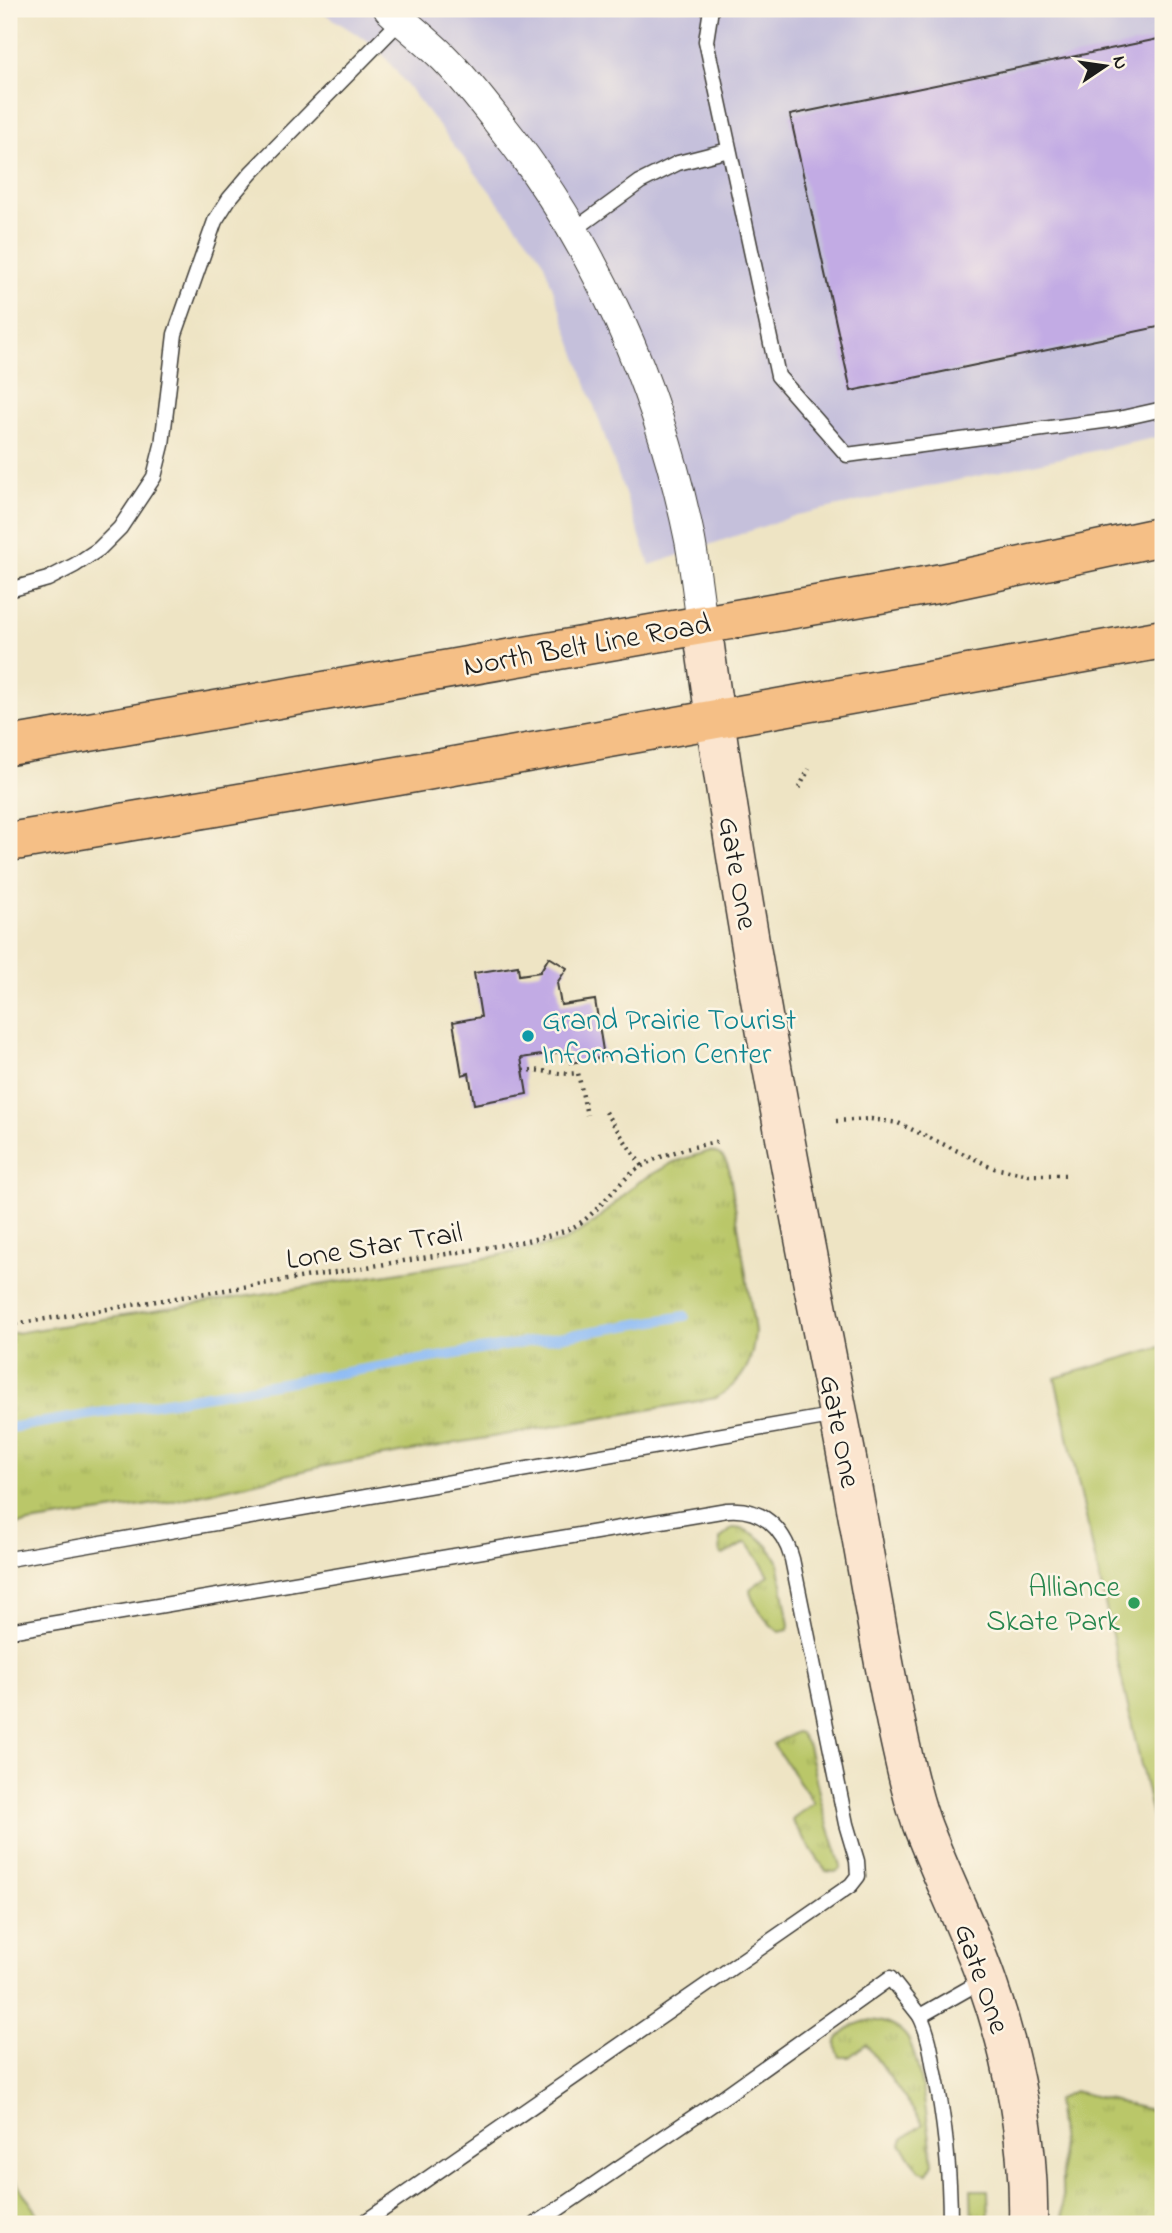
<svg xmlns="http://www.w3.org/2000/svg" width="1172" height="2233" viewBox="0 0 1172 2233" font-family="'Indie Flower',sans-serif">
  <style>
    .industrial { fill: #c5c0db }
    .grass { fill: url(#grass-tufts); stroke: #6b7242; stroke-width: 2 }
    .garden { fill: #bac769; stroke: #6b7242; stroke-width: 2 }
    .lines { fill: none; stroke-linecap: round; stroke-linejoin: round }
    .stream { stroke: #89b9f5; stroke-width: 10 }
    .building { fill: #c2abe4 }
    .lane-casing { stroke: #3c3a35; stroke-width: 17 }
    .street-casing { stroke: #3c3a35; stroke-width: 32 }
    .secondary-casing { stroke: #3c3a35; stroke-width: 41 }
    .primary-casing { stroke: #3c3a35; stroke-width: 41 }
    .path { stroke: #3c3a35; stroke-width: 4.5; stroke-dasharray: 2 5; stroke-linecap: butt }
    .lane { stroke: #fff; stroke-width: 14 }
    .street { stroke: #fff; stroke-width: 30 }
    .secondary { stroke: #fbe5cf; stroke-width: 38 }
    .primary { stroke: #f5bf86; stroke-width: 38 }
    .culture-dot { fill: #0f9aa8; stroke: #fcf5e5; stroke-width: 2.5 }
    .leisure-dot { fill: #2e9e5b; stroke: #fcf5e5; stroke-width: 2.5 }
    .labels { text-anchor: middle; stroke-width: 5; stroke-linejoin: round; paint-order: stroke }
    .street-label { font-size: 30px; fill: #1c1c1c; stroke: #fcf5e5 }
    .culture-label { font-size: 30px; fill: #0d838f; stroke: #fcf5e5; text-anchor: start }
    .leisure-label { font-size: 30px; fill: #27864d; stroke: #fcf5e5; text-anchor: end }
  </style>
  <defs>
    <pattern id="grass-tufts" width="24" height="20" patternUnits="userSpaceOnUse" patternTransform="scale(1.75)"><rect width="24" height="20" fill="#bac769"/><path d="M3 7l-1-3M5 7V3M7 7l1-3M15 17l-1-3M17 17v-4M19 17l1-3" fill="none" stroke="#9faa5a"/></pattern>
  </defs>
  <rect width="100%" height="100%" fill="#fcf5e5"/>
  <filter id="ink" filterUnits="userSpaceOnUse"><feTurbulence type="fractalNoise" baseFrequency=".0143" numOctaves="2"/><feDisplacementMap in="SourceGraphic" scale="14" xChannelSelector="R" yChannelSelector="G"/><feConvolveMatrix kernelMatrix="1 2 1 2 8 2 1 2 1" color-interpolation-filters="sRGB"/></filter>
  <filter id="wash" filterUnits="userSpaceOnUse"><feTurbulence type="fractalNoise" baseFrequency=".00686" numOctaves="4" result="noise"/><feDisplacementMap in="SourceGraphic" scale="28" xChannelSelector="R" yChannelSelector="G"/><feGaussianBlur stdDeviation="1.57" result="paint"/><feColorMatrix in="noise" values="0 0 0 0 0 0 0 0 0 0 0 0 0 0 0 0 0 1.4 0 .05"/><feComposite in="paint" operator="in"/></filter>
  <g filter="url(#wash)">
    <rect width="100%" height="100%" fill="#eee4c4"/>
    <!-- industrial -->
    <path class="industrial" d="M317 9H1163V436L797 515 650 565 542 258 377 47Z"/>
    <!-- grass -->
    <g class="grass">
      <path d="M710 1151C722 1154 725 1158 729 1169L755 1331C753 1363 744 1381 716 1398L320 1467 169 1502 9 1526V1334L476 1260 563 1242 595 1222 637 1183 674 1162Z"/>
      <path d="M733 1528C753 1528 769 1544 778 1561L789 1625 788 1630 780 1632C768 1625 750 1601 750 1589L769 1575 747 1542 723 1555 720 1553V1539Z"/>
      <path d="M796 1732 800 1733 808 1746 824 1813 841 1866 839 1870 835 1872 826 1871 792 1821 793 1818 814 1803 773 1744Z"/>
      <path d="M872 2020C885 2022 897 2025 906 2036 920 2053 930 2138 933 2163L927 2173 920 2171 901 2144 903 2139 923 2124 866 2044 849 2057H840C827 2035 854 2023 872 2020Z"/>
      <path d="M1074 2091 1163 2113V2224H1063L1061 2144 1056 2100Z"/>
      <path d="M9 2172 45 2224H9Z"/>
      <path d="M971 2190H988L989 2224H972Z"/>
    </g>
    <!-- garden -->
    <path class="garden" d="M1163 1346V1828L1155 1829 1055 1378Z"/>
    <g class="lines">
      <!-- stream -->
      <path class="stream" d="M9 1428 685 1316"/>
    </g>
    <g id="blocks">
      <!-- building -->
      <g class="building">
        <path d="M1163 38V326L851 391 790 115Z"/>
        <path d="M549 957 567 968 557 983 561 1005 595 1000 604 1057 570 1063 568 1051 521 1058 527 1094 474 1104 469 1073 462 1075 453 1022 481 1017 474 973 518 966 519 975 540 972Z"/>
      </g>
    </g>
  </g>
  <g filter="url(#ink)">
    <use href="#blocks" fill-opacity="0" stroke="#3c3a35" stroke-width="2"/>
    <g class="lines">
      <!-- lane casing -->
      <g class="lane-casing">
        <g id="lane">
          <path d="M711 9 706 41 778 376 847 455 1118 419 1163 409"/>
          <path d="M574 230 640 182 678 163 729 150"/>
          <path d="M9 590 48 579 75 565 99 549 120 528 154 477 162 445 175 334 215 221 229 199 251 173 412 9"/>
          <path d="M9 1559 837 1415"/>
          <path d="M9 1631 727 1510C761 1507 783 1527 792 1559L846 1824 857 1861 858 1876 851 1885 362 2224"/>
          <path d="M920 2016C928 2032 931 2050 934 2068 945 2120 950 2171 950 2224"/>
          <path d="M536 2224 726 2095 890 1978 920 2016 985 1979"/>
        </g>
      </g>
      <!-- street casing -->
      <g class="street-casing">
        <path id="street" d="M389 9C407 26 427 41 444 58 464 78 482 101 499 123 596 244 659 388 690 540 695 567 698 596 702 624"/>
      </g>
      <!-- secondary casing -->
      <g class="secondary-casing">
        <path id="secondary" d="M702 624C738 899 790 1171 844 1443 864 1545 879 1649 902 1751 907 1774 913 1799 921 1822 941 1876 968 1927 987 1982 1014 2058 1030 2144 1028 2224"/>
      </g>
      <!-- primary casing -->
      <g class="primary-casing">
        <g id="primary">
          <path d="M9 746 942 583 1163 536"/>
          <path d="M9 842 398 776 1163 639"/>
        </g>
      </g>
      <!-- path -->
      <g class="path">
        <path d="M799 788 809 769"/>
        <path d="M523 1071C542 1068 558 1076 578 1073L587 1115"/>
        <path d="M605 1112 642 1166"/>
        <path d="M836 1121 871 1119 898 1123 994 1168 1029 1175H1069"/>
        <path d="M9 1325 527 1241C545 1236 567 1233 583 1221 604 1205 619 1180 642 1166 666 1152 694 1147 720 1141"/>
      </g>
      <!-- lane -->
      <use href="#lane" class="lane"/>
      <!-- street -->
      <use href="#street" class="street"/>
      <!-- secondary -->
      <use href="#secondary" class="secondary"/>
      <!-- primary -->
      <use href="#primary" class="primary"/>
    </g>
  </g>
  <!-- markers -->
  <circle class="culture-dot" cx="528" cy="1036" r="7"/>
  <circle class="leisure-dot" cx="1134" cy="1603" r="7"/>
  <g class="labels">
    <!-- street labels -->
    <g class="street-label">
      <text transform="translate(587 644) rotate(-10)" y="10">North Belt Line Road</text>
      <text transform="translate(739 873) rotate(80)" y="10">Gate One</text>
      <text transform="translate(374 1245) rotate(-9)" y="10">Lone Star Trail</text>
      <text transform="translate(841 1431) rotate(79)" y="10">Gate One</text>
      <text transform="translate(983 1978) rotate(71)" y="10">Gate One</text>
    </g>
    <!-- culture labels -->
    <g class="culture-label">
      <text x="542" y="1029">Grand Prairie Tourist<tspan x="542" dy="34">Information Center</tspan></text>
    </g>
    <!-- leisure labels -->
    <g class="leisure-label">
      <text x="1120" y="1596">Alliance<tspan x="1120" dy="34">Skate Park</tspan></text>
    </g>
  </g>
  <!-- margin -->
  <rect width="1172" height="2233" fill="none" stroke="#fcf5e5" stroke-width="35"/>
  <!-- north arrow -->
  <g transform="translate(1105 66) rotate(77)" stroke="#fcf5e5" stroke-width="5" paint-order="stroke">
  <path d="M0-5L12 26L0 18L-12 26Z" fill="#1c1c1c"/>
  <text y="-10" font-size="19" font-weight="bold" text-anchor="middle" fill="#1c1c1c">N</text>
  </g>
</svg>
